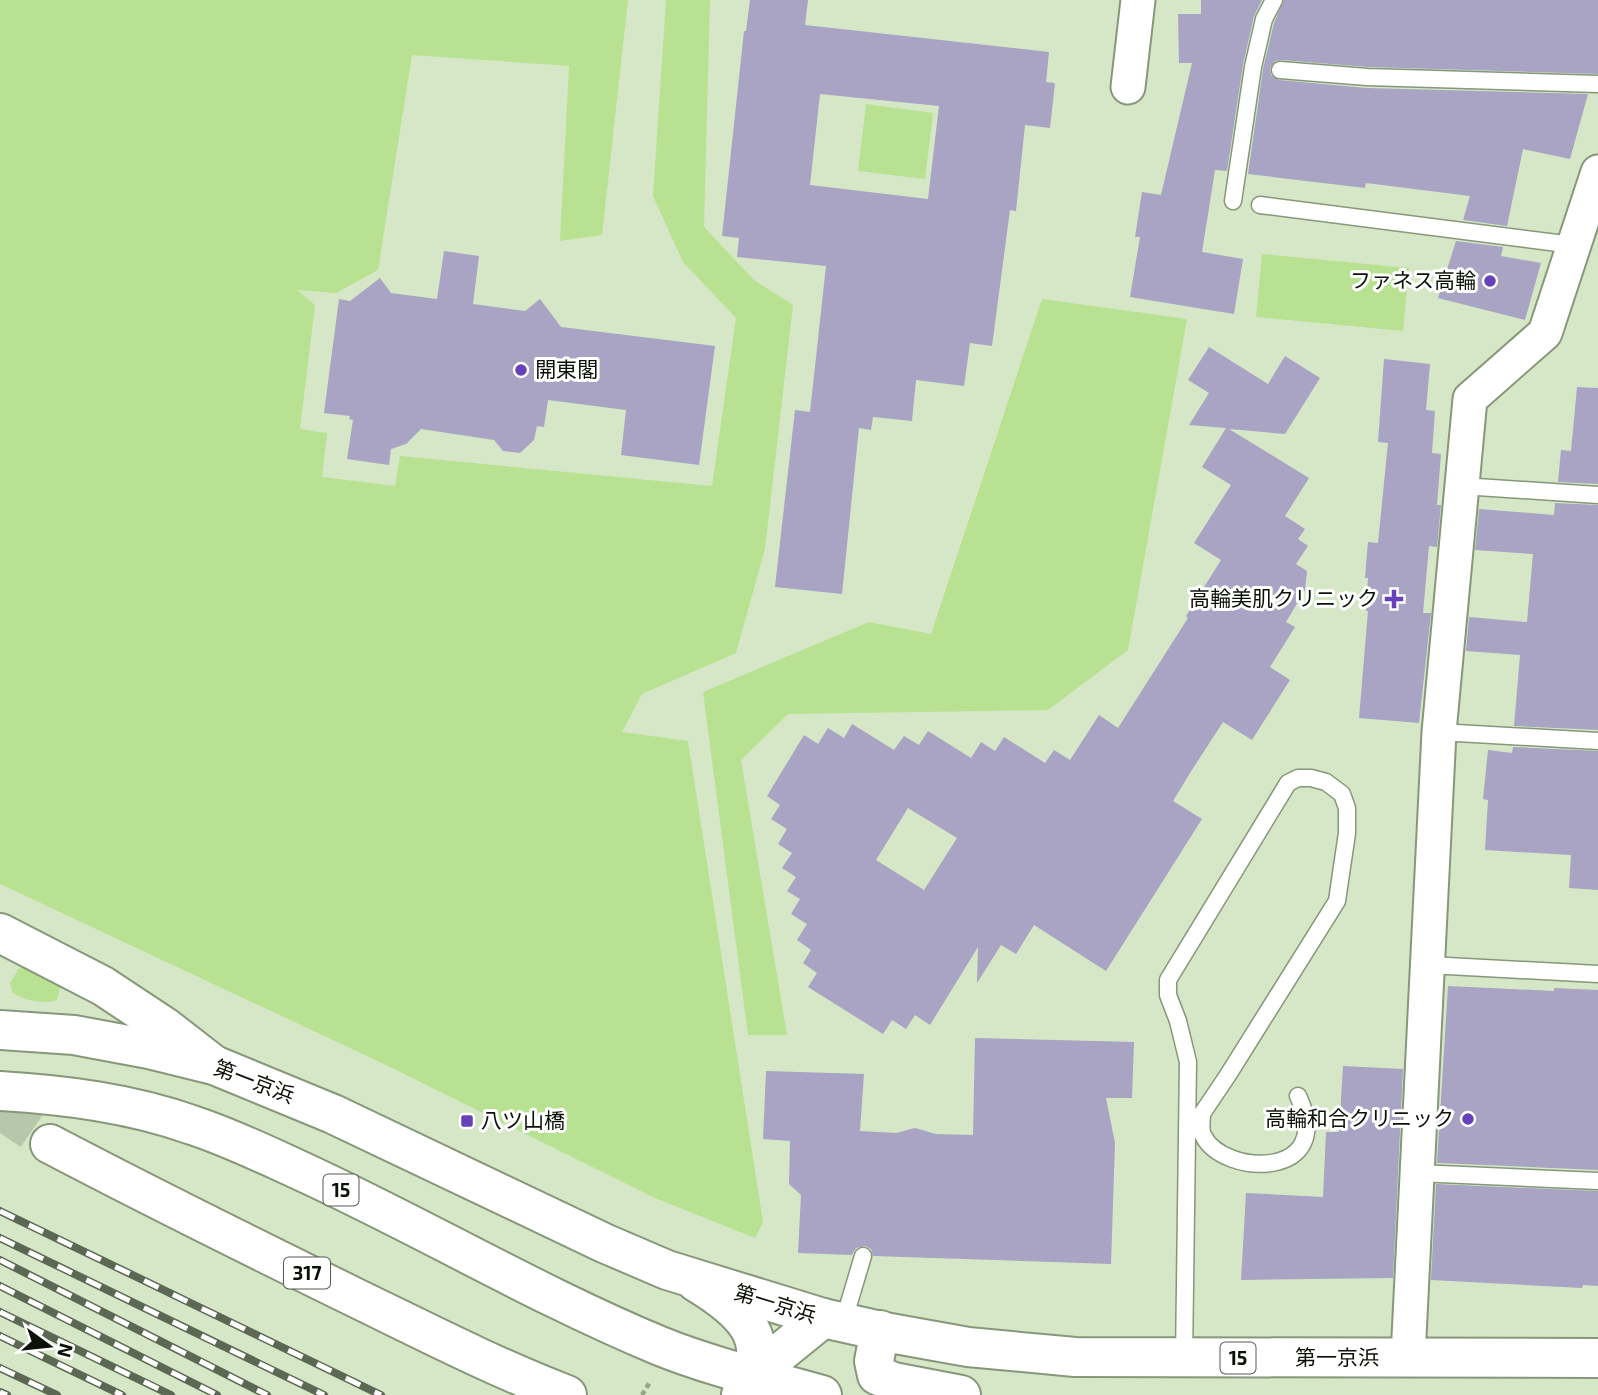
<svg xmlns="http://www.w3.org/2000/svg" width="1598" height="1395" viewBox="0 0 1598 1395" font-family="'Exo 2','Noto Sans JP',sans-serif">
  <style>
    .green { fill: #b8e292 }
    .building { fill: #a9a3c4; fill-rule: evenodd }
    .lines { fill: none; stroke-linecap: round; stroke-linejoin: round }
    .primary-tunnel { stroke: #b7c7a9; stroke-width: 38; stroke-dasharray: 38 19; stroke-linecap: butt }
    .lane-casing { stroke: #879779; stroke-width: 19 }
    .street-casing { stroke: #879779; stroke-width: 37 }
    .secondary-casing { stroke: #879779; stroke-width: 42 }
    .primary-casing { stroke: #879779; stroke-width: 42 }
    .highway-casing { stroke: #879779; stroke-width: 42 }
    .path { stroke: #96a48a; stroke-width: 4.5; stroke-dasharray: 5 3.5; stroke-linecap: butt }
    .lane { stroke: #fff; stroke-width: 16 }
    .street { stroke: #fff; stroke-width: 33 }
    .secondary { stroke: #fff; stroke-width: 38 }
    .primary { stroke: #fff; stroke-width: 38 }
    .highway { stroke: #fff; stroke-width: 38 }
    .rail-casing { stroke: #5d6854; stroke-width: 8 }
    .rail { stroke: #fff; stroke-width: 5; stroke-dasharray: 16; stroke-linecap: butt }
    .poi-dot { fill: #6641b9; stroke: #fff; stroke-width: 2.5 }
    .labels { text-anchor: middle; stroke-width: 6; stroke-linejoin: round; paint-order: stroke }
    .shield { fill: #fff; stroke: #545851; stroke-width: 2 }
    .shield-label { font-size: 19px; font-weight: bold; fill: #0b1106 }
    .poi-label { font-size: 21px; fill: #0b1106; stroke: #fff; text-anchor: end }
    .street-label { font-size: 21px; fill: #0b1106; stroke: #fff }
  </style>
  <rect width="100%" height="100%" fill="#d5e7c6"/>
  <!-- green -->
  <g class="green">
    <path d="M0 0H628L602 235 560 241 569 66 412 55 378 270 336 293 297 290 315 305 300 429 327 433 322 477 395 486 400 456 712 486 736 318 683 262 653 196 666 0H710L704 227 754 280 793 305 765 549 736 653 642 694 622 732 688 741 763 1222 755 1238 655 1198 384 1064 0 884Z"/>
    <path d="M866 104 933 113 925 179 858 171Z"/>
    <path d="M1262 254 1409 268 1403 331 1256 317Z"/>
    <path d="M1042 299 1187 319 1128 650 1048 710 788 714 741 760 787 1035H748L703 692 869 622 931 634Z"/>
    <path d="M31 967 60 987 57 1000C44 1005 24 1000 13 993L10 983 19 968Z"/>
  </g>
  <!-- building -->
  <g class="building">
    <path d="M750 0H808L805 25 1049 52 1046 82 1055 83 1050 128 1025 125 1016 211 1010 210 992 346 970 343 964 386 916 380 912 421 873 417 871 430 859 428 842 594 775 587 795 410 810 412 826 266 737 257 739 238 722 236 744 31H746ZM820 94 939 106 928 199 810 185Z"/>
    <path d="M1201 0H1262L1254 16 1243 65 1227 171 1215 170 1202 252 1243 259 1234 314 1130 297 1140 237H1135L1142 192 1161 195 1192 63H1179L1178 14H1201Z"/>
    <path d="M1284 0H1598V74L1368 67 1281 60 1275 61 1270 68 1271 75 1279 80 1367 88 1588 94 1570 159 1523 149 1507 226 1463 220 1470 196 1366 183 1365 188 1248 174 1263 69 1274 23Z"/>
    <path d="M1456 241 1503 247 1501 256 1541 263 1525 320 1438 298Z"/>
    <path d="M444 251 479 256 473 304 525 311 540 299 561 327 715 346 699 465 621 455 626 410 548 400 544 427 537 426 534 440 520 453 503 451 494 440 421 429 406 444 391 449 389 465 347 459 353 420 349 419 350 416 324 413 339 299 350 301 380 278 391 293 437 299Z"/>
    <path d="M1209 347 1268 384 1285 356 1320 378 1285 434 1229 429 1309 478 1285 516 1305 529 1298 539 1308 546 1296 564 1307 571 1305 590 1286 622 1295 627 1270 667 1290 680 1252 740 1223 722 1190 773 1173 801 1202 819 1106 971 1034 925 1016 954 1001 945 977 983 978 947 930 1025 915 1015 906 1029 892 1020 883 1034 808 987 817 973 803 963 811 950 797 940 807 924 791 914 800 899 787 891 796 877 782 868 792 853 778 844 787 829 771 819 780 805 767 796 804 735 818 744 828 728 844 738 852 724 894 750 904 736 919 745 928 731 971 758 981 742 995 751 1004 737 1045 763 1054 750 1070 760 1099 715 1118 728 1188 618 1186 616 1221 560 1194 543 1231 485 1202 467 1226 428 1189 425 1209 393 1188 380ZM908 808 957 838 924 890 876 860Z"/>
    <path d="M1384 359 1430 364 1426 410 1435 411 1432 453 1441 454 1437 505H1441L1437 547 1429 546 1423 613H1431L1419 723 1359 718 1368 611H1366L1368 578H1365L1368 542 1378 543 1388 443 1378 442Z"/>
    <path d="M1577 387 1598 388V484L1558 482 1561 450 1571 451Z"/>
    <path d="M1555 503 1598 505V730L1514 726 1520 655 1466 651 1469 617 1527 622 1533 554 1475 550 1479 509 1554 515Z"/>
    <path d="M1513 747 1598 751V890L1569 888 1571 855 1485 850 1488 800 1483 799 1488 750 1512 753Z"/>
    <path d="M1448 986 1554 991V988L1598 990V1170L1437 1163Z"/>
    <path d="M975 1038 1134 1042 1132 1098H1106L1115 1143 1111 1264 873 1256 871 1249 865 1246 856 1248 852 1255 798 1253 801 1195 789 1184 790 1141 763 1139 766 1071 864 1074 860 1131 896 1133 915 1128 936 1134 973 1135Z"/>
    <path d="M1343 1066 1403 1069 1393 1278 1241 1280 1246 1193 1323 1197 1326 1132H1339Z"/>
    <path d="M1436 1184 1598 1191V1286L1583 1285 1582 1288 1431 1280Z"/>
  </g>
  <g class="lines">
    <!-- primary-tunnel -->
    <path class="primary-tunnel" d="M0 1110 50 1144"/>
    <!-- lane casing -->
    <g class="lane-casing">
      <g id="lane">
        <path d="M1280 70 1367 77 1598 84"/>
        <path d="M1233 201 1253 67 1264 19 1274 0"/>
        <path d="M1260 205 1573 245"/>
        <path d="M1462 486 1598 495"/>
        <path d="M1439 732 1598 741"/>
        <path d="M1429 965 1598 974"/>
        <path d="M1202 1114C1202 1120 1200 1129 1203 1135 1222 1177 1338 1180 1298 1096"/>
        <path d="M1417 1173 1598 1181"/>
        <path d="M843 1323 863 1256"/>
        <path d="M1184 1359 1188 1062 1178 1021 1168 995V980L1288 783 1298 778H1311L1326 782 1342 794 1347 808V833L1337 901 1228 1075 1187 1136"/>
      </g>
    </g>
    <!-- street casing -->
    <g class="street-casing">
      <g id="street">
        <path d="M1128 87 1138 0"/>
        <path d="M1408 1357 1439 732 1470 399 1545 333 1598 172"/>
      </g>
    </g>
    <!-- secondary casing -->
    <g class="secondary-casing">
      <g id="secondary">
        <path d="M696 1282C742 1310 778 1340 741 1395"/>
        <path d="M743 1383 823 1318"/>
      </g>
    </g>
    <!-- primary casing -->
    <g class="primary-casing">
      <g id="primary">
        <path d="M0 933 103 986 165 1027 214 1065"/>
        <path d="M50 1144C151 1197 252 1247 354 1297 424 1331 494 1367 567 1395"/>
      </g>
    </g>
    <!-- highway casing -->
    <g class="highway-casing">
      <g id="highway">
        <path d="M0 1030 74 1035 149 1049 214 1065 333 1114 604 1243 667 1270 823 1318 890 1333 968 1347 1075 1357 1598 1358"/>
        <path d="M0 1091C65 1095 130 1103 192 1125 229 1137 264 1154 299 1170 421 1226 537 1295 660 1346 712 1367 769 1380 822 1395"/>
        <path d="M880 1330 874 1361 877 1375 893 1382 961 1395"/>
      </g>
    </g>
    <!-- path -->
    <path class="path" d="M642 1395 650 1382"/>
    <!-- lane -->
    <use href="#lane" class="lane"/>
    <!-- street -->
    <use href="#street" class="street"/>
    <!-- secondary -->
    <use href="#secondary" class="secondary"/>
    <!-- primary -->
    <use href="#primary" class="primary"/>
    <!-- highway -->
    <use href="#highway" class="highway"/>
    <!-- rail casing -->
    <g class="rail-casing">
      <g id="rail">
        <path d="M0 1211 381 1395"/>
        <path d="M0 1238 324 1395"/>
        <path d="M0 1260 267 1395"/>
        <path d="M0 1286 217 1395"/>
        <path d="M0 1312 171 1395"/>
        <path d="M0 1336 122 1395"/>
        <path d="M0 1368 57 1395"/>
        <path d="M0 1392 7 1395"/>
      </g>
    </g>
    <!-- rail -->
    <use href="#rail" class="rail"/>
  </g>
  <!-- markers -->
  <g class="poi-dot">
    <circle cx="1490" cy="281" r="7"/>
    <circle cx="521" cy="370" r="7"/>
    <path d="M1390.5 588.5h7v7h7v7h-7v7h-7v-7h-7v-7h7z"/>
    <circle cx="1468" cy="1119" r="7"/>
    <rect x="460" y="1114" width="14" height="14" rx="3.5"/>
  </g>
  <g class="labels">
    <!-- shield labels -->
    <g class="shield">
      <rect x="323.5" y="1174.5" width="35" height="31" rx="5"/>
      <rect x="284" y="1257.5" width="46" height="31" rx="5"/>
      <rect x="1220.5" y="1342.5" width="35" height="31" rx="5"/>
    </g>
    <g class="shield-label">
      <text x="341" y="1197">15</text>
      <text x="307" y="1280">317</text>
      <text x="1238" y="1365">15</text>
    </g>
    <!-- poi labels -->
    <g class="poi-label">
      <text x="1476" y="288">ファネス高輪</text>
      <text x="535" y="377" text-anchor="start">開東閣</text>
      <text x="1378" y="606">高輪美肌クリニック</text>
      <text x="1454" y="1126">高輪和合クリニック</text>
      <text x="481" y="1128" text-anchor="start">八ツ山橋</text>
    </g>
    <!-- street labels -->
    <g class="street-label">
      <text transform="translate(254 1082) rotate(21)" y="7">第一京浜</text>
      <text transform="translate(775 1304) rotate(17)" y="7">第一京浜</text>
      <text x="1337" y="1365">第一京浜</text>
    </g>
  </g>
  <!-- north arrow -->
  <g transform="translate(49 1346) rotate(105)" stroke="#ffffff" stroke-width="5" paint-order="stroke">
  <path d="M0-5L12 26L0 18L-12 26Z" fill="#0b1106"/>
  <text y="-10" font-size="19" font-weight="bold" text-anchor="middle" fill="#0b1106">N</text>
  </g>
</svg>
